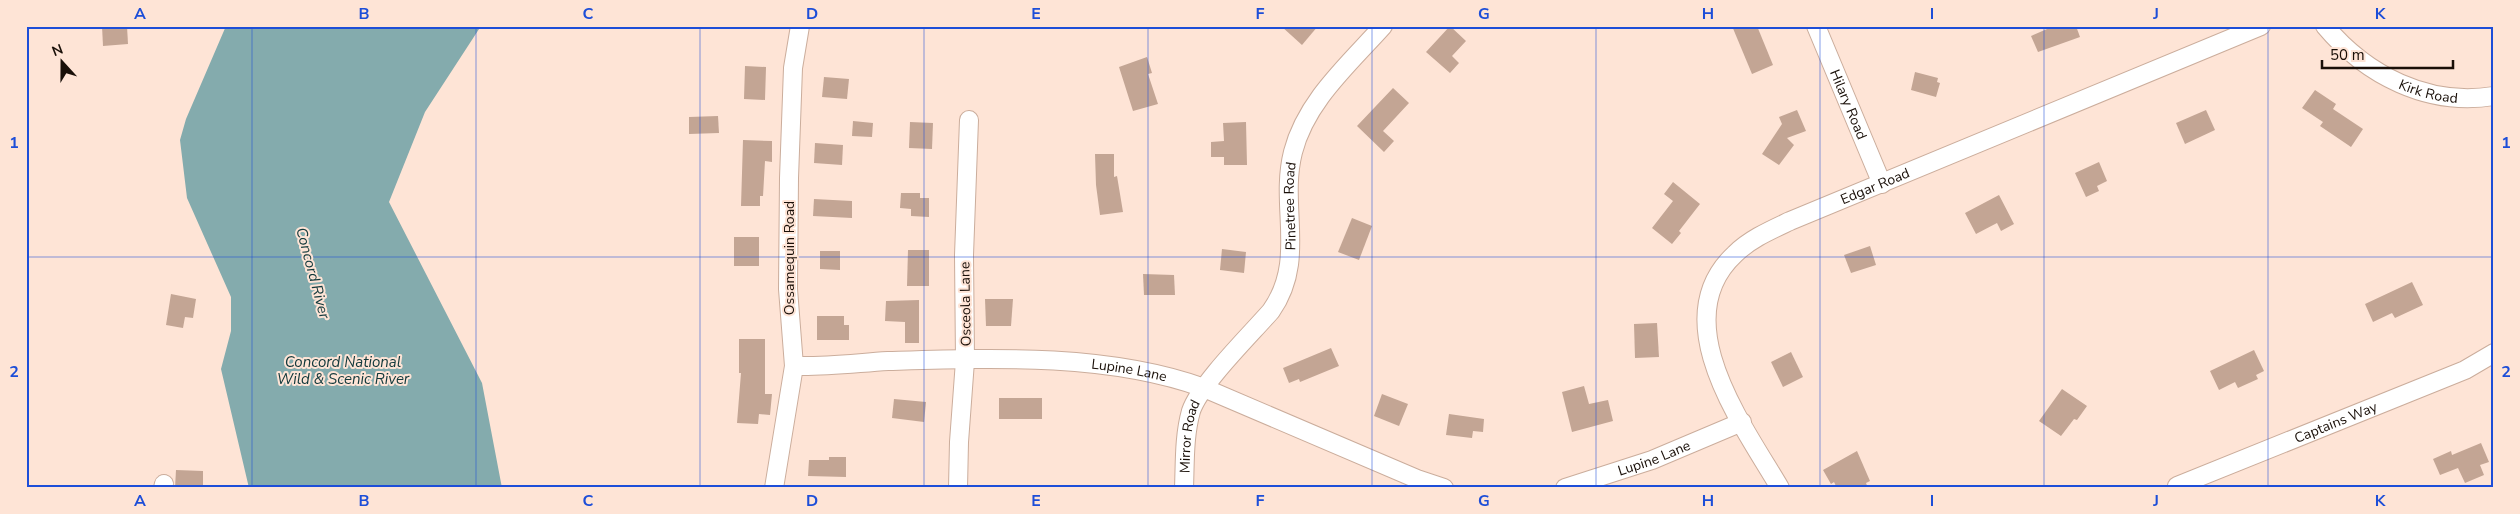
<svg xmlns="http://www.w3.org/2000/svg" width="2520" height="514" viewBox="0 0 2520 514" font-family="'Nunito Sans',sans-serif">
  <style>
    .water { fill: #84abad }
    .building { fill: #c3a594 }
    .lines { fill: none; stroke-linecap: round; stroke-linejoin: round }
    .minor-casing { stroke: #cbad9c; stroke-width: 20 }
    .minor { stroke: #fff; stroke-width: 18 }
    .grid { fill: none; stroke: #1d4ed8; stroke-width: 1; stroke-opacity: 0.55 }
    .labels { text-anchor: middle; stroke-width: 4; stroke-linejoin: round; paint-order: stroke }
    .street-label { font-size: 14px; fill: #190f08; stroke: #fee4d6 }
    .water-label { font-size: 15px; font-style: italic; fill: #11383b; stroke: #fee4d6 }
    .neatline { fill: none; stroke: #1d4ed8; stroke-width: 2 }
    .grid-label { font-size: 16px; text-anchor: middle; font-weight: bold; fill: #1d4ed8 }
  </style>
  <rect width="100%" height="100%" fill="#fee4d6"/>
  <!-- water -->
  <path class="water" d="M226 26H481L425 112 389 202 482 383 502 488H249L221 369 231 331V297L187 198 180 140 186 119Z"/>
  <!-- building -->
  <g class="building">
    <path d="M102 26H127L128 44 103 46Z"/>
    <path d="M1281 26H1318L1302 45Z"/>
    <path d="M1450 26 1466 41 1452 56 1459 63 1450 73 1426 52Z"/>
    <path d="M1732 26H1757L1773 65 1752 74Z"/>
    <path d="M2054 26H2076L2080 37 2038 52 2031 36Z"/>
    <path d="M1147 57 1152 73 1148 74 1158 104 1133 111 1119 67Z"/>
    <path d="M745 66 766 67 765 100 744 99Z"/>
    <path d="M1915 72 1938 78 1937 82 1940 83 1936 97 1911 90Z"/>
    <path d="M824 77 849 79 847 99 822 97Z"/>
    <path d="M1393 88 1409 103 1383 131 1394 141 1384 152 1357 126Z"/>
    <path d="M2315 90 2336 104 2333 109 2363 129 2351 147 2320 126 2323 122 2302 108Z"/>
    <path d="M1797 110 1806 131 1787 138 1794 145 1779 165 1762 154 1782 124 1779 117Z"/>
    <path d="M2206 110 2215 130 2185 144 2176 123Z"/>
    <path d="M718 116 719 133 689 134V117Z"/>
    <path d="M853 121 873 123 872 137 852 136Z"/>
    <path d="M910 122 933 123 932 149 909 148Z"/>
    <path d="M1246 122 1247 165H1224V157H1211V142L1224 141 1223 123Z"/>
    <path d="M743 140 772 141V162L765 161 763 196H760V206H741Z"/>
    <path d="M815 143 843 145 842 165 814 163Z"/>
    <path d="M1095 154H1114V177L1117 176 1123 212 1100 215 1096 185Z"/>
    <path d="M2099 162 2107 181 2097 186 2099 191 2086 197 2075 173Z"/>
    <path d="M1673 182 1700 204 1679 231 1681 233 1672 244 1652 228 1673 201 1664 194Z"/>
    <path d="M901 193H920V198H929V217L911 216V209L900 208Z"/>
    <path d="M1999 195 2014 224 2001 231 1997 223 1976 234 1965 213Z"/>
    <path d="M814 199 852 201V218L813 216Z"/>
    <path d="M1352 218 1372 226 1359 260 1338 252Z"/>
    <rect x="734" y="237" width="25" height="29"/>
    <path d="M1870 246 1876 265 1851 273 1844 255Z"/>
    <path d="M1222 249 1246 252 1244 273 1220 270Z"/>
    <path d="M908 250H929V286H907Z"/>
    <path d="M820 251H840V270L820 269Z"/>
    <path d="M1143 274 1174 275 1175 295H1144Z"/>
    <path d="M2412 282 2423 305 2395 318 2392 313 2373 322 2365 304Z"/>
    <path d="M171 294 196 299 193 318 185 317 183 328 166 325Z"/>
    <path d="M985 299H1013L1011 326H986Z"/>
    <path d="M919 300V343H905V322L885 321 886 301Z"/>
    <path d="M817 316H844V325H849V340H817Z"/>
    <path d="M1657 323 1659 357 1635 358 1634 324Z"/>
    <path d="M739 339H765V394H772L770 415 759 414 758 424 737 423 741 373H739Z"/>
    <path d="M1331 348 1339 366 1300 382 1299 379 1289 383 1283 368Z"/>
    <path d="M2254 350 2264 371 2256 375 2258 379 2238 388 2235 382 2219 390 2210 371Z"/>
    <path d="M1791 352 1803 377 1783 387 1771 362Z"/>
    <path d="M1584 386 1589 404 1608 400 1613 421 1572 432 1562 392Z"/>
    <path d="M2062 389 2087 406 2077 420 2074 419 2061 436 2039 421Z"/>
    <path d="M1382 394 1408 404 1399 426 1374 416Z"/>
    <rect x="999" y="398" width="43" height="21"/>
    <path d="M894 399 926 402 924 422 892 418Z"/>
    <path d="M1449 414 1484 419 1483 432 1473 431 1472 438 1446 435Z"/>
    <path d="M2481 443 2489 462 2480 465 2484 475 2465 483 2458 468 2440 475 2433 459 2451 451 2452 455Z"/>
    <path d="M1857 451 1870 481 1866 483 1868 488H1837L1834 482 1831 484 1823 470Z"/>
    <path d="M829 457H846V477L808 476 809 460H829Z"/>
    <path d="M176 470 203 471V488H175Z"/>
  </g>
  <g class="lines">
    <!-- minor casing -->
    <g class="minor-casing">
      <g id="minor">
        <path id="s1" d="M1816 26 1882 184"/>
        <path id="s2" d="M2325 26C2366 75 2428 107 2494 96"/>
        <path id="s3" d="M794 366C826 367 856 363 888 361 989 358 1108 353 1204 388L1417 479 1444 488"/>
        <path id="s4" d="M2177 486 2465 370 2494 353"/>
        <path d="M163 488 164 484"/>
        <path d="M774 488 794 366 788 289 789 178 793 68 800 26"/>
        <path d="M958 488 959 442 965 361 964 255 969 120"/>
        <path id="s5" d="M1184 488C1185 462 1184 436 1191 411 1200 384 1251 334 1271 311 1307 260 1279 207 1293 152 1306 101 1349 64 1383 26"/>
        <path id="s6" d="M1565 488 1652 460 1742 422"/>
        <path id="s7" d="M1780 488C1743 425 1664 320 1735 254 1750 239 1771 230 1790 221L2261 26"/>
      </g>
    </g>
    <!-- minor -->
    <use href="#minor" class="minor"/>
  </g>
  <!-- grid -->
  <path class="grid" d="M252 26V488M476 26V488M700 26V488M924 26V488M1148 26V488M1372 26V488M1596 26V488M1820 26V488M2044 26V488M2268 26V488M26 257H2494"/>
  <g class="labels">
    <!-- street labels -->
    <g class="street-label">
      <text dy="5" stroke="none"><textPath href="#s2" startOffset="125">Kirk Road</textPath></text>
      <text dy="5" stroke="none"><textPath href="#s1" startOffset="85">Hilary Road</textPath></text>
      <text dy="5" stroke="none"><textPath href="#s7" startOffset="416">Edgar Road</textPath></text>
      <text dy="5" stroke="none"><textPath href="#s5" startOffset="315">Pinetree Road</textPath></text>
      <text transform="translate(789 258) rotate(-90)" y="5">Ossamequin Road</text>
      <text transform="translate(965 304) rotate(-91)" y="5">Osceola Lane</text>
      <text dy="5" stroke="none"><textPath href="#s3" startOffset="336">Lupine Lane</textPath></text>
      <text dy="5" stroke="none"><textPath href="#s4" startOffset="171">Captains Way</textPath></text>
      <text dy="5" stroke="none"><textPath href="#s5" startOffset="52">Mirror Road</textPath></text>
      <text dy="5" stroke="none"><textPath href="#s6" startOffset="94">Lupine Lane</textPath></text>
    </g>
    <!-- water labels -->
    <g class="water-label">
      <text transform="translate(313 273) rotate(75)" y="5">Concord River</text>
      <text x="343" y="367">Concord National<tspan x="343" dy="17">Wild &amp; Scenic River</tspan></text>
    </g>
  </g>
  <!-- border -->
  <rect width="2520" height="514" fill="none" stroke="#fee4d6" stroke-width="55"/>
  <!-- north arrow -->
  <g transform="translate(62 62) rotate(339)" stroke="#fee4d6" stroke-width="4" paint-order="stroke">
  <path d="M0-4L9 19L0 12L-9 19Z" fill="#190f08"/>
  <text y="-8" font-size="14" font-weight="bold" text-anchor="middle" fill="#190f08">N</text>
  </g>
  <!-- scale -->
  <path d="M2322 60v8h131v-8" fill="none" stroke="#190f08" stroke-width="2.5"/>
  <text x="2330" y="60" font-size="15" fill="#190f08" stroke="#fee4d6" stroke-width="4" paint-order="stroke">50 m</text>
  <rect x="28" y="28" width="2464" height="458" class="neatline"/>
  <g class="grid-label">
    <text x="140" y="19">A</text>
    <text x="364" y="19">B</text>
    <text x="588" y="19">C</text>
    <text x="812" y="19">D</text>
    <text x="1036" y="19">E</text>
    <text x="1260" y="19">F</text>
    <text x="1484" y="19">G</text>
    <text x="1708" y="19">H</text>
    <text x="1932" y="19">I</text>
    <text x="2156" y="19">J</text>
    <text x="2380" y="19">K</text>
    <text x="14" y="148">1</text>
    <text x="2506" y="148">1</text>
    <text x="14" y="377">2</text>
    <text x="2506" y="377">2</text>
    <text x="140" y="506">A</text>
    <text x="364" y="506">B</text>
    <text x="588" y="506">C</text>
    <text x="812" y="506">D</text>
    <text x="1036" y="506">E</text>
    <text x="1260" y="506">F</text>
    <text x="1484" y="506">G</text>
    <text x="1708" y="506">H</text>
    <text x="1932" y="506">I</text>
    <text x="2156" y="506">J</text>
    <text x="2380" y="506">K</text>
  </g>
</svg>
